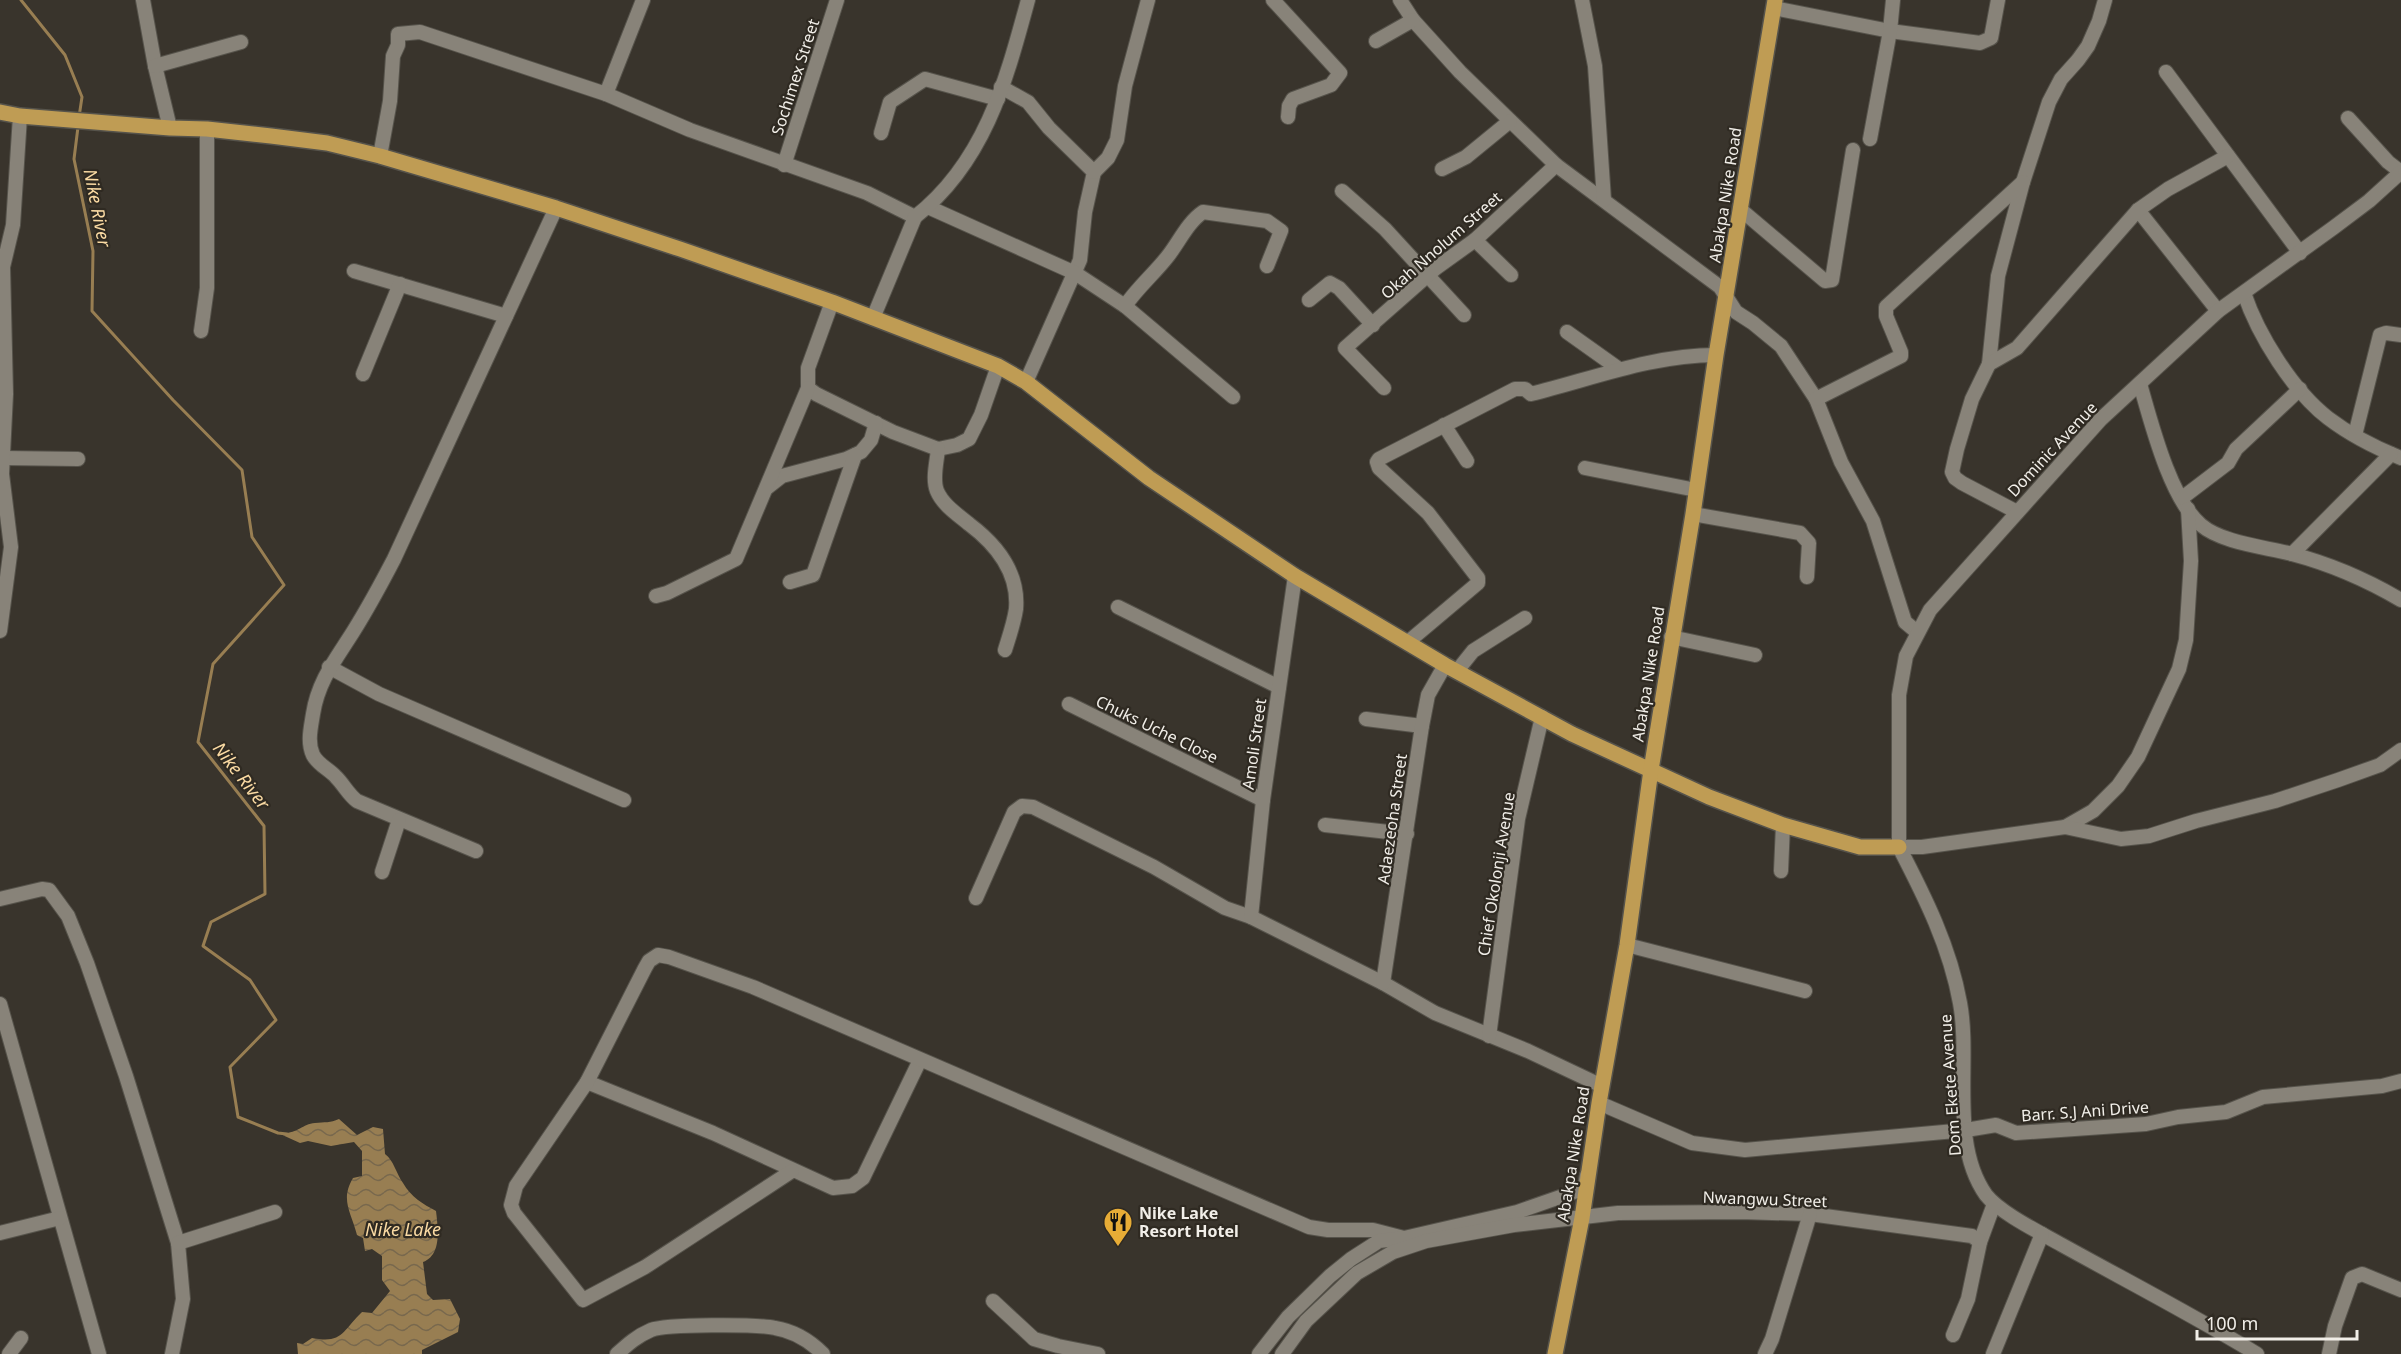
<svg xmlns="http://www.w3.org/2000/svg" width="2401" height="1354" viewBox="0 0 2401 1354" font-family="'Noto Sans',sans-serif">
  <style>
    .water { fill: url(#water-waves) }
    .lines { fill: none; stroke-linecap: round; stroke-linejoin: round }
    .stream { stroke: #987e52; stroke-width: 3 }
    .minor-casing { stroke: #56534b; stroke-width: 16 }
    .major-casing { stroke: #56534b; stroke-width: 18 }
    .minor { stroke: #888379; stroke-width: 14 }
    .major { stroke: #bf9c54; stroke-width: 15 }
    .labels { text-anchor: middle; stroke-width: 4.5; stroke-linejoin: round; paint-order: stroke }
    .street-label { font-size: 16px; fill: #f1eee8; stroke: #2f2a22 }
    .poi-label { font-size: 16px; font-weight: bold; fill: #f1eee8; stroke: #2f2a22; text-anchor: start }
    .water-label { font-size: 18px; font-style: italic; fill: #fadaa3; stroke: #2f2a22 }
  </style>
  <defs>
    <pattern id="water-waves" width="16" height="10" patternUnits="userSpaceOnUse" patternTransform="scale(1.5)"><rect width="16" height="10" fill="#987e52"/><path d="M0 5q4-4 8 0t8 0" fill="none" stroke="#78684d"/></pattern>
  </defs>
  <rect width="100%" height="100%" fill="#39342c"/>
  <!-- water -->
  <path class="water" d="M339 1119 357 1135 373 1127 383 1129 385 1154C394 1161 396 1173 403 1183 411 1197 423 1204 436 1211 438 1228 442 1255 423 1262L427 1294 433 1300 450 1299 460 1319 458 1332 422 1350V1354H298L297 1343 303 1344 312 1338C343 1344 342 1331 362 1312L372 1313 390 1291 382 1280V1256L372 1249 365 1251 363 1238 357 1235C351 1212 340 1200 353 1178L362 1176V1151L354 1142 331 1146 308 1141 300 1143 278 1133C298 1135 301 1124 315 1123 325 1122 330 1123 339 1119Z"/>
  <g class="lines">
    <!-- stream -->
    <g class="stream">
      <path d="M21 0 65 55 82 97 79 117"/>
      <path d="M78 127 74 159 93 251 92 311 173 400 242 470 252 537 284 585 213 664 198 742 264 826 265 894 211 922 203 946 250 980 276 1020 230 1067 238 1117 278 1133 287 1134"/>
    </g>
    <!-- minor casing -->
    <g class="minor-casing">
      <g id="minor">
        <path d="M143 0 155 66 170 128"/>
        <path d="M1273 0 1340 73 1331 85 1293 99 1289 106 1288 117"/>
        <path d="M1400 0 1413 20 1460 72 1556 165 1720 287 1736 312 1753 323 1781 346 1816 399 1841 462 1873 521 1905 622 1917 632"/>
        <path d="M1582 0 1595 66 1604 200"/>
        <path d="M1774 8 1890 31 1980 43 1991 38 1998 0"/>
        <path d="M1376 41 1413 20"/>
        <path d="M155 66 241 42"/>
        <path d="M2166 72 2300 253"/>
        <path d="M1001 87 1028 102 1049 128 1094 172 1085 212 1080 260 1026 382"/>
        <path d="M606 94 643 0"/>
        <path d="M2348 118 2388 162 2401 172"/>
        <path d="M881 133 890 102 925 79 998 99"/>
        <path d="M1870 139 1890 31 1893 0"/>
        <path d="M380 156 390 101 393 56 398 45V34L420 32 606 94 690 130 867 193 915 217"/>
        <path d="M784 165 837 0"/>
        <path d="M1442 169 1466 157 1510 121"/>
        <path d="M1094 172 1108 158 1117 140 1125 86 1148 0"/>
        <path d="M1342 191 1385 229 1464 315"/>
        <path d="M928 207 1075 273 1125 306 1233 397"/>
        <path d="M1740 209 1825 281 1832 280 1853 150"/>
        <path d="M2138 210 2218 311"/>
        <path d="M1475 240 1511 275"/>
        <path d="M354 271 506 316"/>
        <path d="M2244 293C2258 335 2293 391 2328 418 2349 434 2376 448 2401 458"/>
        <path d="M1309 300 1330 283 1339 288 1373 325"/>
        <path d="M832 302 808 368V388L816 394 893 432 938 449 957 445 969 439 981 415 998 366"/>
        <path d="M1125 306C1138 287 1154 274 1168 256 1179 242 1188 222 1203 212L1267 221 1281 231 1267 266"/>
        <path d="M873 318 915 217C985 162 1006 81 1028 0"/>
        <path d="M201 331 207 288V129"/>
        <path d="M1567 332 1619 369"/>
        <path d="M1989 364 1998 276 2023 182 2049 102 2061 79 2078 60 2088 46 2099 21 2105 0"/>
        <path d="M363 374 400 284"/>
        <path d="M2140 384C2151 422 2170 499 2201 525 2222 543 2266 547 2292 554 2330 564 2367 580 2401 600"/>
        <path d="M1384 388 1345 348 1436 268 1475 240 1556 165"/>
        <path d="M1816 399 1901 356V352L1886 316V307L2023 182"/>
        <path d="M1444 425 1467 461"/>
        <path d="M2355 435 2380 335 2386 333 2401 335"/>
        <path d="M938 449C937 461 932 479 937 491 943 505 957 514 969 524 997 545 1019 572 1016 609 1014 623 1009 637 1005 650"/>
        <path d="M3 458 78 459"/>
        <path d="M1585 468 1696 490"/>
        <path d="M768 487 782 476 846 459 861 452 871 440 876 423"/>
        <path d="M2182 498 2228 463 2236 449 2300 389"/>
        <path d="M2017 512 1962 483 1955 478 1952 472 1957 449 1972 399 1989 364 2017 348 2138 210 2168 189 2228 156"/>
        <path d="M1693 514 1800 533 1809 543 1807 577"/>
        <path d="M2292 554 2391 454"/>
        <path d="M790 582 813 575 855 455"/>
        <path d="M656 596 667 593 736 559 808 388"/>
        <path d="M1118 607 1279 687"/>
        <path d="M0 631 11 547 2 474 6 394 3 267 13 225 20 116"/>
        <path d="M1671 637 1755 655"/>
        <path d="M1408 642 1478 583V578L1428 513 1379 468 1377 462 1379 459 1515 389H1525L1531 394C1592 379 1652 355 1716 355"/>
        <path d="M329 667 379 694 624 800"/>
        <path d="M1457 671 1473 651 1525 618"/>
        <path d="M1069 704 1263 800"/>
        <path d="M1366 719 1422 726"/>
        <path d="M1325 825 1407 834"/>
        <path d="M2065 827 2093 811 2118 786 2138 757 2179 669 2186 640 2191 561 2188 509"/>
        <path d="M1899 847V695L1906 656 1930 610 2101 419 2218 311 2333 228 2369 201 2401 172"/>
        <path d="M1899 847C1925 897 1950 947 1960 1003 1971 1062 1949 1143 1986 1195 2000 1213 2041 1233 2062 1245 2127 1281 2193 1315 2257 1354"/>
        <path d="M1899 847H1922L2065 827 2121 839 2149 836 2196 821 2275 801 2338 780 2380 765 2401 750"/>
        <path d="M476 851 357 801C348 794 344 785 336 777 329 769 318 765 313 755 307 742 311 727 313 714 318 681 336 659 353 632 368 608 381 584 394 559L556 208"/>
        <path d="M1781 871 1783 825"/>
        <path d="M382 872 399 820"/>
        <path d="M976 898 1014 812 1022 806 1033 807 1154 867 1225 908 1251 917 1383 983 1435 1013 1528 1051 1602 1086"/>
        <path d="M0 899 42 889 49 890 68 916 87 963 126 1076 178 1243 183 1299 172 1354"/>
        <path d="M1251 917 1263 800 1295 576"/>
        <path d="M1627 945 1805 991"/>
        <path d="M1383 983 1422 726 1428 695 1445 665"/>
        <path d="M0 1004 99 1354"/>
        <path d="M1489 1036 1518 819 1542 717"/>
        <path d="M587 1082 713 1133 833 1188 852 1186 863 1178 920 1060"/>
        <path d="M1599 1103 1692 1143 1745 1150 1966 1130 1996 1125 2016 1133 2146 1124 2178 1117 2226 1112 2263 1097 2382 1086 2401 1081"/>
        <path d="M792 1171 645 1267 583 1300 514 1213 511 1205 516 1186 587 1082 645 968 649 961 658 955 669 957 753 987 1309 1227 1328 1230H1373L1404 1238"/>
        <path d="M0 1233 60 1218"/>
        <path d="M178 1243 275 1212"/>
        <path d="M993 1301 1034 1339 1058 1346 1098 1354"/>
        <path d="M1953 1335 1968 1299 1980 1242 1994 1204"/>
        <path d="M9 1354 21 1338"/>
        <path d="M617 1354C628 1344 637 1336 651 1330 666 1324 757 1324 775 1328 794 1331 810 1341 823 1354"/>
        <path d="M1259 1354 1288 1317 1330 1276 1351 1259 1379 1241 1404 1238 1517 1212 1580 1190 1585 1185 1587 1175"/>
        <path d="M1282 1354 1306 1321 1357 1273 1393 1252 1426 1241 1514 1225 1618 1213 1740 1212 1810 1214 1972 1236 1980 1242"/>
        <path d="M1765 1354 1772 1339 1810 1214"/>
        <path d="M1993 1354 2042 1234"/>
        <path d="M2329 1354 2335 1326 2352 1278 2362 1274 2401 1290"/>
      </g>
    </g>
    <!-- major casing -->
    <g class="major-casing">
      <g id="major">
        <path d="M0 112 20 116 170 128 207 129 271 136 327 143 380 156 556 208 680 249 832 302 998 366 1026 382 1149 478 1295 576 1445 665 1572 734 1709 797 1783 825 1860 847H1899"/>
        <path d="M1555 1354 1582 1218 1599 1103 1627 945 1651 770 1693 514 1716 355 1775 0"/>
      </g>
    </g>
    <!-- minor -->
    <use href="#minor" class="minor"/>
    <!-- major -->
    <use href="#major" class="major"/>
  </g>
  <!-- icons -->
  <defs>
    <g id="restaurant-pin" transform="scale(1.5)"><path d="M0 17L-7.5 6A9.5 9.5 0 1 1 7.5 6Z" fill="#e7ac36" stroke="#2f2a22"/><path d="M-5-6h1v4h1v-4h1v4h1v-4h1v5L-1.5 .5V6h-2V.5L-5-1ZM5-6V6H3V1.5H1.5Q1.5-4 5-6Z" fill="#111"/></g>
  </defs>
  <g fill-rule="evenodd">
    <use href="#restaurant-pin" x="1118" y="1222"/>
  </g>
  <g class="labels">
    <!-- street labels -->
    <g class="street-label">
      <text transform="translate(795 77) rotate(-72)" y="6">Sochimex Street</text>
      <text transform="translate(1725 195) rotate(-81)" y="6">Abakpa Nike Road</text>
      <text transform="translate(1441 245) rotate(-41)" y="6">Okah Nnolum Street</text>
      <text transform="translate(2052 449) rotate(-47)" y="6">Dominic Avenue</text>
      <text transform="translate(1648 674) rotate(-81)" y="6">Abakpa Nike Road</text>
      <text transform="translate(1157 729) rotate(26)" y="6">Chuks Uche Close</text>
      <text transform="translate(1254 744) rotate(-82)" y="6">Amoli Street</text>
      <text transform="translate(1392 819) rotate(-82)" y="6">Adaezeoha Street</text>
      <text transform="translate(1496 874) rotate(-81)" y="6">Chief Okolonji Avenue</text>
      <text transform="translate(1950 1085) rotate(-94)" y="6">Dom Ekete Avenue</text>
      <text transform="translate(2085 1111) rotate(-4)" y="6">Barr. S.J Ani Drive</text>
      <text transform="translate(1573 1154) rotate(-81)" y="6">Abakpa Nike Road</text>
      <text transform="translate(1765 1199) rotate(2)" y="6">Nwangwu Street</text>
    </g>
    <!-- poi labels -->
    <g class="poi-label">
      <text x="1139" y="1219">Nike Lake<tspan x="1139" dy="18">Resort Hotel</tspan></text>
    </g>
    <!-- water labels -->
    <g class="water-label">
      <text transform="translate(97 208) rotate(79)" y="6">Nike River</text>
      <text transform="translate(241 776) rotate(52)" y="6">Nike River</text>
      <text x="403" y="1236">Nike Lake</text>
    </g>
  </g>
  <!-- scale -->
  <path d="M2197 1330v9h160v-9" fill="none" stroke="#f1eee8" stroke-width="3"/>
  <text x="2206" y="1330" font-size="18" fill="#f1eee8" stroke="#2f2a22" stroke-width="4.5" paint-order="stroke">100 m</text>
</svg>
